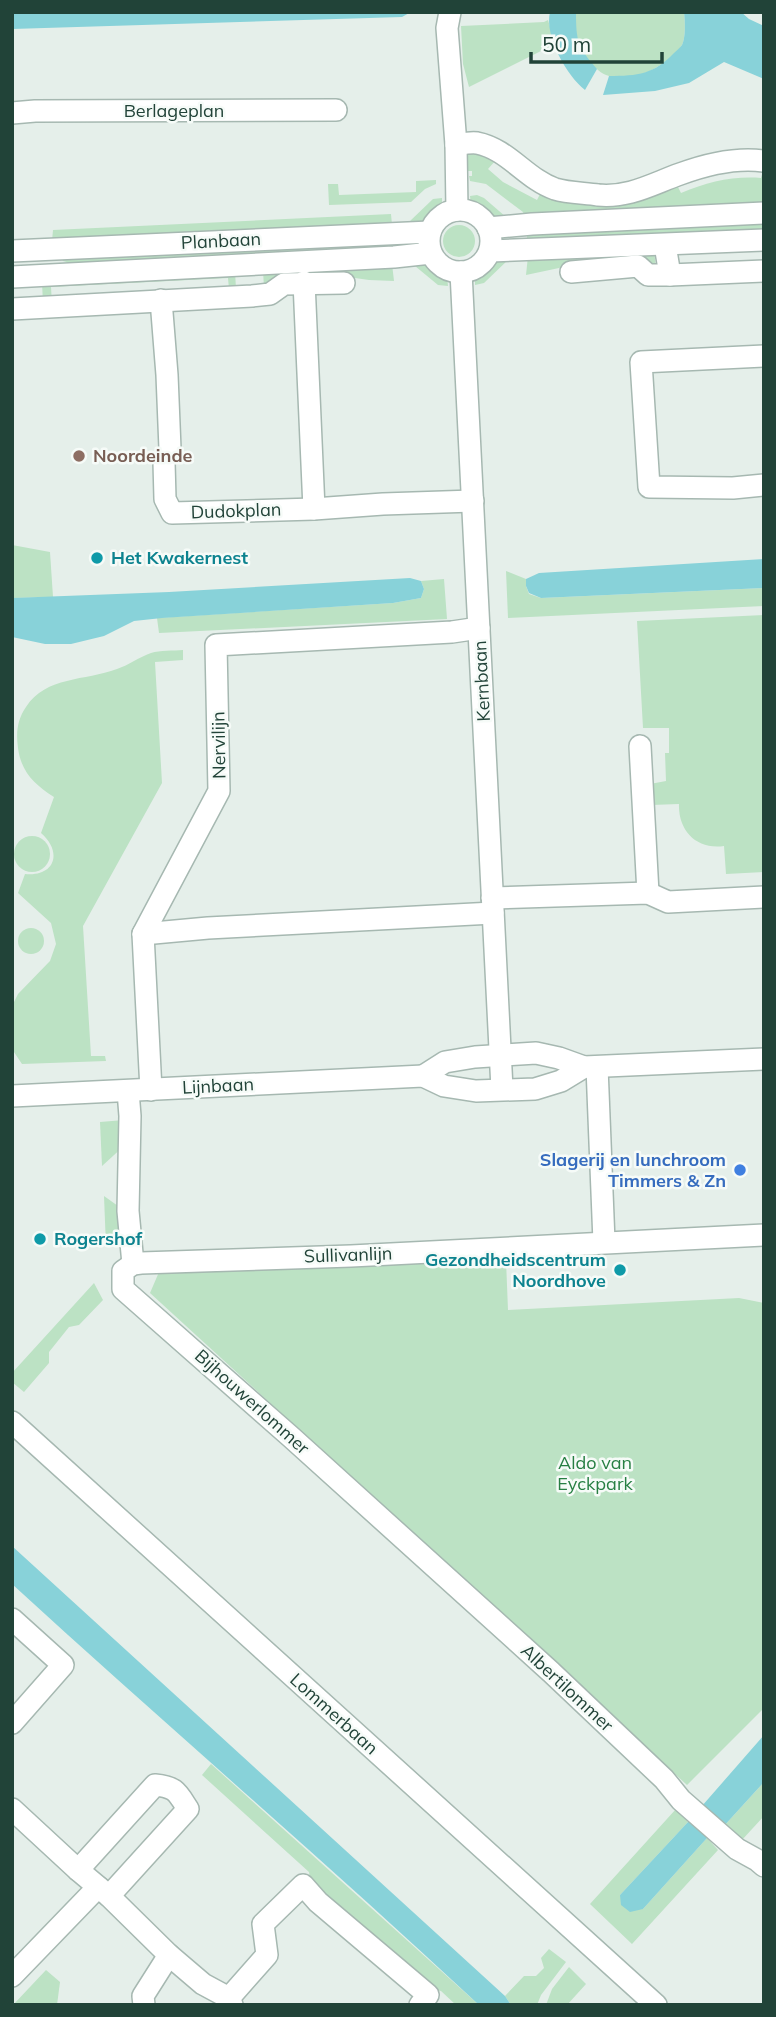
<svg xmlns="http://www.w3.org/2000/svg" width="776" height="2017" viewBox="0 0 776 2017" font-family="Mulish,sans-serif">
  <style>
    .green { fill: #bce2c4 }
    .water { fill: #88d2d9 }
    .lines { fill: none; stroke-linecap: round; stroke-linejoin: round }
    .minor-casing { stroke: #a6b8b1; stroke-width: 24 }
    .minor { stroke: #fff; stroke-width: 21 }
    .education-dot { fill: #8d6e63; stroke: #f6fbf8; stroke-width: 2.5 }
    .culture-dot { fill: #0f9aa8; stroke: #f6fbf8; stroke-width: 2.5 }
    .shop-dot { fill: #3f7fe0; stroke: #f6fbf8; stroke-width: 2.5 }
    .labels { text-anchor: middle; stroke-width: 5; stroke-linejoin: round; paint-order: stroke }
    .street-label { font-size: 18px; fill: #214338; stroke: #f6fbf8 }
    .education-label { font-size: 18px; font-weight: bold; fill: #785e54; stroke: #f6fbf8; text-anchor: start }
    .culture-label { font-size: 18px; font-weight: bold; fill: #0d838f; stroke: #f6fbf8; text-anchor: start }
    .shop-label { font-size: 18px; font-weight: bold; fill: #366cbe; stroke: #f6fbf8; text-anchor: end }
    .park-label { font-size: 18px; fill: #277f43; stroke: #f6fbf8 }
  </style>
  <rect width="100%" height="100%" fill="#e5efea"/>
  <!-- green -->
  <g class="green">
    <path d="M576 12H684C685 22 686 36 682 45 677 53 665 63 657 67 645 75 624 80 609 76 594 72 578 49 576 34 575 27 576 19 576 12Z"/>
    <path d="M548 20 555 44 469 87 463 64 461 26 544 22Z"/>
    <path d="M476 153 496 160 488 169 503 182 537 200 543 188 675 181 681 193C708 182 732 176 761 178L764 166V204L525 218 523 212 486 184 470 181 469 176H472V171H467L466 158 469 154Z"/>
    <path d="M436 180V184L425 189 411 202 329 205 328 184H338L339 195 416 192V181Z"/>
    <path d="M477 195 484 198 506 217 496 220 471 205 470 196Z"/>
    <path d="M442 198V207L424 222 407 226 409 222 433 199Z"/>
    <path d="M391 214 392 225 52 241 53 230Z"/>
    <path d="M764 218V233L527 243V232Z"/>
    <circle cx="459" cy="241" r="16"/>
    <path d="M392 238 393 251 84 267 63 261 61 258Z"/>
    <path d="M654 251 656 267 572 262 559 268 526 275 528 256Z"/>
    <path d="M510 258 484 283 475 285V277L495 259Z"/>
    <path d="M409 261H418L447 276 448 286 438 285Z"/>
    <path d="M392 264 394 281 369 280 327 274 264 287 263 271Z"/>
    <path d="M235 271 236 289H229L228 278 51 287 52 304H43L42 282Z"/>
    <path d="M12 545 50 552 53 597 12 598Z"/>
    <path d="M506 571 526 579V586L529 594 541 598 764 588V606L508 618Z"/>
    <path d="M444 579 447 619 159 633 157 618 393 603 421 598 424 589 421 581Z"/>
    <path d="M764 615V872L726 874 724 846C697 850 678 831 679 804L651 805 650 784 666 781 665 753H669V728H643L637 621Z"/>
    <path d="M183 650V660L155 662 162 783 83 926 91 1056H105L106 1061 22 1064 12 1049V1006L18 994 50 961 56 944 51 923 18 893 25 874C55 877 63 852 41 833L54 797C35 785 21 772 18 748 16 733 17 720 26 707 46 676 85 681 117 669 129 665 139 657 151 653 160 650 173 651 183 650Z"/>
    <circle cx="32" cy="854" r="18"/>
    <circle cx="31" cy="941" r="13"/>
    <path d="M124 1120 125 1145 102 1166 100 1122Z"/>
    <path d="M104 1196 125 1211 126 1240 106 1247Z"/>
    <path d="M506 1260 508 1310 739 1298 764 1303V1708L687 1785 150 1293 159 1272Z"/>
    <path d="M94 1283 103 1300 79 1325 69 1327 49 1352V1363L24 1392 12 1382V1373Z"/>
    <path d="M211 1764 479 2005H456L441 1991 430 1989 310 1879 309 1872 202 1775Z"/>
    <path d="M764 1782V1816L741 1841 723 1827Z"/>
    <path d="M676 1809 688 1822 620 1895 643 1909 707 1838 718 1850 632 1944 590 1904Z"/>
    <path d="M549 1949 566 1962 541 1995 537 2005H511L505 1996 524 1976H536L544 1968 541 1958Z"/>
    <path d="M569 1967 586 1984 567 2005H546L552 1989Z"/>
    <path d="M46 1970 60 1982 57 2005H13Z"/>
  </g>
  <!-- water -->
  <g class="water">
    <path d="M12 12H411L402 17 12 29Z"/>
    <path d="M550 12H576C576 42 578 47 597 69L585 90C567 76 544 36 550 12Z"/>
    <path d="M684 12H741L749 19 764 26V79L724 62 689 83 655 91 603 95 609 76C638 76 654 74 674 53 677 50 680 48 682 45 686 36 685 22 684 12Z"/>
    <path d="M764 559V588L541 598 529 593 526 586V579L539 573Z"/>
    <path d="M410 578 421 581 424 589 421 598 393 603 162 618 134 621 104 636 71 644H45L12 637V598L169 592Z"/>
    <path d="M12 1546 505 1996 511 2005H479C326 1862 167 1726 12 1584Z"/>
    <path d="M764 1735V1782L723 1827 707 1838 643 1909 630 1912 621 1905 620 1895 688 1822Z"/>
  </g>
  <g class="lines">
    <!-- minor casing -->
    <g class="minor-casing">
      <g id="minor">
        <path d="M450 12 447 28 456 145 457 210"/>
        <path d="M12 113 35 111 336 110"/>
        <path d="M456 145C462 144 470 142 477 143 508 149 526 179 555 189 568 193 585 193 598 195 629 198 652 184 680 174 707 164 735 157 764 161"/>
        <circle cx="460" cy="241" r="31"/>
        <path d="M488 228 532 224 764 213"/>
        <path d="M665 245 670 275 764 271"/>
        <path d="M12 251 430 232"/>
        <path d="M490 251 764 240"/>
        <path d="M461 272 502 1089"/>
        <path d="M571 272 638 266 648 275H670"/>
        <path d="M12 277 394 257 431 253"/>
        <path d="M304 282 314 509"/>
        <path d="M161 300 167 375 170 449 164 462 165 499 172 513 314 509 383 504 473 501"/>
        <path d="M12 309 252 296 270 294 284 284 344 283"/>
        <path d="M764 356 641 362 649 487 733 488 764 485"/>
        <path d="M640 746 648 893"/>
        <path d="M492 898 648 893 668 902 764 897"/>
        <path d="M143 934 208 928 493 913"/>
        <path d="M597 1067 604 1242"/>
        <path d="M423 1076 445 1062 475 1057 536 1053 559 1058 584 1067 764 1059"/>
        <path d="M151 1090 143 934 219 791 216 645 452 632 479 628"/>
        <path d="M128 1091 130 1116 128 1211 133 1264"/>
        <path d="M12 1096 423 1076 444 1086 476 1091 535 1089 561 1081 584 1067"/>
        <path d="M764 1235 351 1256 141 1263 133 1264 123 1271V1289L291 1437 551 1672 664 1779 681 1800 737 1849 757 1860 764 1866"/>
        <path d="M12 1422 656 2005"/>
        <path d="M12 1619 63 1665 12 1723"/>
        <path d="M12 1809 78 1870 109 1896 169 1955 203 1984 229 1998 232 2005"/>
        <path d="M78 1870 155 1785C176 1787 177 1792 188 1809L109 1896"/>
        <path d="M12 1976 98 1887"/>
        <path d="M229 1998 267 1955 263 1924 303 1885 318 1902 428 1995 420 2005"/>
        <path d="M144 2005 143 1996 169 1955"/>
      </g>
    </g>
    <!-- minor -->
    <use href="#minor" class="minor"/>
  </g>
  <!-- markers -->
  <circle class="education-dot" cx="79" cy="456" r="7"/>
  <g class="culture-dot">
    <circle cx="97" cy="558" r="7"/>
    <circle cx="40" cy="1239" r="7"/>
    <circle cx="620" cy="1270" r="7"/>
  </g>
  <circle class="shop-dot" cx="740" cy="1170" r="7"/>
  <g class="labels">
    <!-- street labels -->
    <g class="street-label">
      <text x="174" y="117">Berlageplan</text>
      <text transform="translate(221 241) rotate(-3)" y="6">Planbaan</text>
      <text transform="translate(236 511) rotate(-2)" y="6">Dudokplan</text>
      <text transform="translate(482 681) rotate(-93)" y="6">Kernbaan</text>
      <text transform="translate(219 745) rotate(-91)" y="6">Nervilijn</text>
      <text transform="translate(218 1086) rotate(-3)" y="6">Lijnbaan</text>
      <text transform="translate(348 1255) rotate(-2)" y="6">Sullivanlijn</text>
      <text transform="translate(252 1402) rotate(42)" y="6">Bijhouwerlommer</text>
      <text transform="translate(567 1688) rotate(43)" y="6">Albertilommer</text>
      <text transform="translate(334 1714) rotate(42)" y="6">Lommerbaan</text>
    </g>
    <!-- education labels -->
    <g class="education-label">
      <text x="93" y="462">Noordeinde</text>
    </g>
    <!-- culture labels -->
    <g class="culture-label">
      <text x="111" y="564">Het Kwakernest</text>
      <text x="54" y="1245">Rogershof</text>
      <text x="606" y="1266" text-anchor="end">Gezondheidscentrum<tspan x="606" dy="21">Noordhove</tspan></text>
    </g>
    <!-- shop labels -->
    <g class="shop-label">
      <text x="726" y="1166">Slagerij en lunchroom<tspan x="726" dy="21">Timmers &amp; Zn</tspan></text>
    </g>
    <!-- park labels -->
    <g class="park-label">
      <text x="595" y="1469">Aldo van<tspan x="595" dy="21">Eyckpark</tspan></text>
    </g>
  </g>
  <!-- border -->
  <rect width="776" height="2017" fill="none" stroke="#214338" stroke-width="28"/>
  <!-- scale -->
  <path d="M531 52v10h131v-10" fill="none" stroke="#214338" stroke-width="3.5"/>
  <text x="542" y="52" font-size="21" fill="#214338" stroke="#f6fbf8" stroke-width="5" paint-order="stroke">50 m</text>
</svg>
